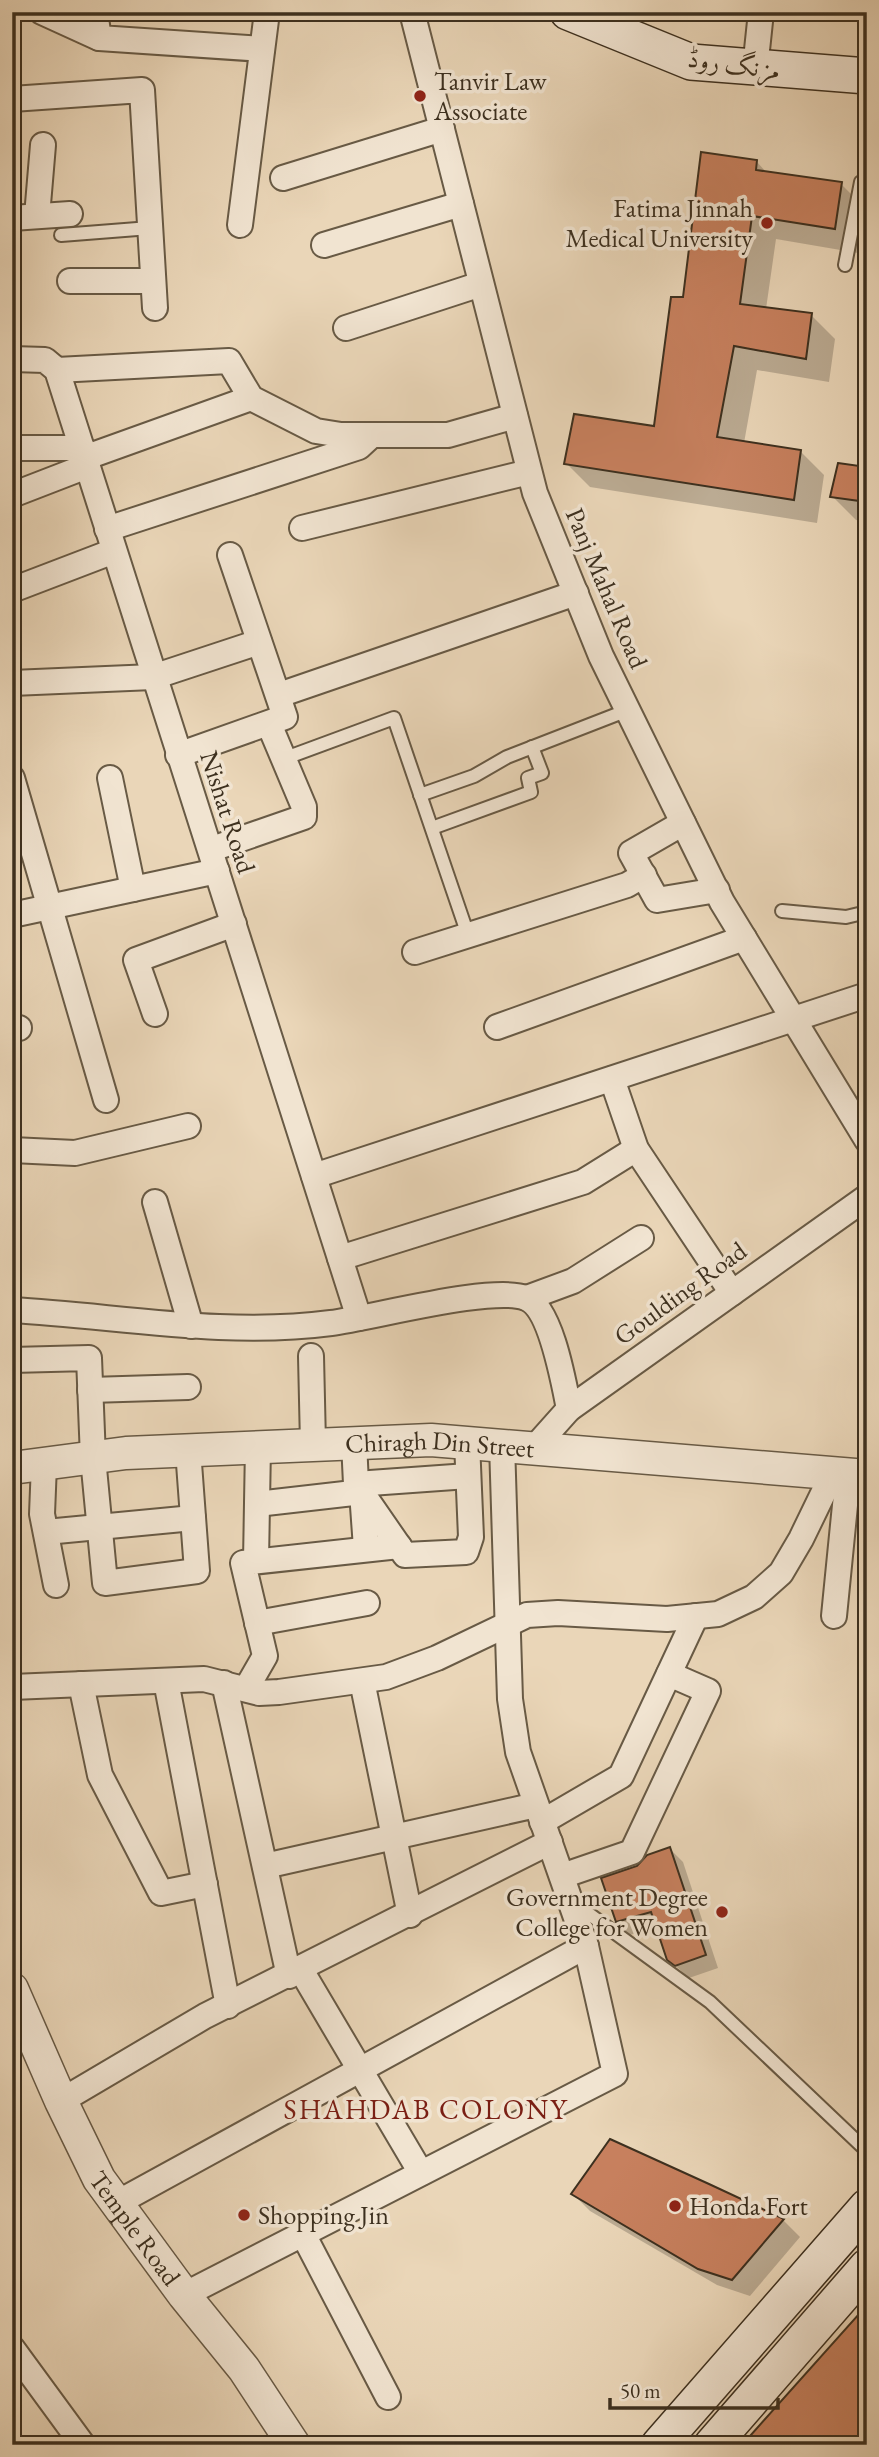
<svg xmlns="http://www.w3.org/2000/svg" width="879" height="2457" viewBox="0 0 879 2457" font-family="'EB Garamond',Amiri,serif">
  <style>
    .shadow { fill: #0003 }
    .building { fill: #c7805e; stroke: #3d301f; stroke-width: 2 }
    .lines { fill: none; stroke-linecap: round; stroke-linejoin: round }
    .service-casing { stroke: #685a45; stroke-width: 16 }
    .minor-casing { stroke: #685a45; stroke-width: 28 }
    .tertiary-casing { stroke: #685a45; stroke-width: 35 }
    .secondary-casing { stroke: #3d301f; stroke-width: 38 }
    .service { stroke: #f1e4d1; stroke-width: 12 }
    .minor { stroke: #f1e4d1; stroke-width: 24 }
    .tertiary { stroke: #f1e4d1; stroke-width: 32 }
    .secondary { stroke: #f1e4d1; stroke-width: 35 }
    .poi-dot { fill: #8f2418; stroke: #f1e4d1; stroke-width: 2.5 }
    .labels { text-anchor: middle; stroke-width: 7; stroke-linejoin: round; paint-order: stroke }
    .street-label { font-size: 26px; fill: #3d301f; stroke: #f1e4d1 }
    .poi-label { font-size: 26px; fill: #3d301f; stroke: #f1e4d1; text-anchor: start }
    .neighbourhood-label { font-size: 28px; letter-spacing: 2px; fill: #7a1f14; stroke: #f1e4d1 }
  </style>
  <rect width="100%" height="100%" fill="#ead6b8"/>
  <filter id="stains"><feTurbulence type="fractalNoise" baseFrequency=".00286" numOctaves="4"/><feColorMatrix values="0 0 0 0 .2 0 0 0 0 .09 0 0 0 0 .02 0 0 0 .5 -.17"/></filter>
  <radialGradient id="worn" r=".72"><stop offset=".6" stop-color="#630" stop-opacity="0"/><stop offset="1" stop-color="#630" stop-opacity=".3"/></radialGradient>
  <!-- shadow -->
  <g class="shadow">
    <path d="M757 162 768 174 841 184 865 208 858 253 776 239 766 309 811 315 835 339 829 382 757 370 744 443 800 451 824 475 817 523 590 487 566 463 656 428 684 299Z"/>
    <path d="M867 469V522L856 520 832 496Z"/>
    <path d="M670 1849 683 1862 718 1968 689 1978 668 1959 658 1926 630 1935 617 1922 638 1868Z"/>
    <path d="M611 2141 783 2220 800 2237 750 2296 717 2285 590 2211 573 2194Z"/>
  </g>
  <!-- building -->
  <g class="building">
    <path d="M701 152 757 160 756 170 842 182 835 229 752 216 740 304 812 313 806 359 734 346 717 437 801 450 794 500 564 464 574 414 654 426 671 297H683Z"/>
    <path d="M838 463 867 467V502L830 497Z"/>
    <path d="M670 1847 706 1955 675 1966 667 1960 651 1912 616 1922 601 1878 637 1866 647 1855Z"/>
    <path d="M610 2139 709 2184 784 2219 732 2280 698 2269 571 2194Z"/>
    <path d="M867 2305V2445H742Z"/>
  </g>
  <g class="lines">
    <!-- service casing -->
    <g class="service-casing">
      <g id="service">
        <path d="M61 235 150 228"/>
        <path d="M845 265 861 182 867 180"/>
        <path d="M283 759 394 718 468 935"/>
        <path d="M420 795 474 776 507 757 628 710"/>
        <path d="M432 828 531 792 528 778 542 773 532 747"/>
        <path d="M782 911 846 917 867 912"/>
        <path d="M574 1903 710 2002 867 2151"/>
      </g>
    </g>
    <!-- minor casing -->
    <g class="minor-casing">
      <g id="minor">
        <path d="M42 12 99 38"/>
        <path d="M95 12 99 38 262 49"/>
        <path d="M412 12 535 493 601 656 722 902 867 1140"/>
        <path d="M755 69 761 12"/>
        <path d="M12 99 142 90 155 308"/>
        <path d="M283 178 442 129"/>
        <path d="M37 216 43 145"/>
        <path d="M12 218 70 214"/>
        <path d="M240 225 267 12"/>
        <path d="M324 245 461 204"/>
        <path d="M70 281H153"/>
        <path d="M346 328 481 284"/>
        <path d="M12 359 45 360 57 370 359 1318"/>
        <path d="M57 370 229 361 251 398 316 431 341 435H448L515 416"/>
        <path d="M12 448H82"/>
        <path d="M84 458 251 398"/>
        <path d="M12 495 87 466"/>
        <path d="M302 528 529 472"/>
        <path d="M107 529 359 447 372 435"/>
        <path d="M12 590 114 551"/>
        <path d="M12 683 153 677 259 642"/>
        <path d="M279 695 576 593"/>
        <path d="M178 755 285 717 230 555"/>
        <path d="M12 778 106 1100"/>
        <path d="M110 778 133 889"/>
        <path d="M683 823 631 853 657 900 717 890"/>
        <path d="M212 849 304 817V807L269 724"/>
        <path d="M12 915 217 871"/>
        <path d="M415 952 627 885 644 875"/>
        <path d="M155 1014 136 960 234 924"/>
        <path d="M497 1027 744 938"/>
        <path d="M12 1028H19"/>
        <path d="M612 1079 636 1149 732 1293"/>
        <path d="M12 1150 75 1153 188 1126"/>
        <path d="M314 1176 867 995"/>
        <path d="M155 1202 191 1326"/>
        <path d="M340 1258 583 1182 636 1149"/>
        <path d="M527 1298 573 1281 641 1238"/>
        <path d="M12 1310C118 1316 224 1337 331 1323 372 1318 492 1285 526 1298 551 1308 564 1384 569 1409"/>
        <path d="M311 1356 313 1444"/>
        <path d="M12 1360 89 1358 93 1458 105 1583 197 1571 188 1450"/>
        <path d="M90 1390 188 1387"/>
        <path d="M354 1442 356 1484 405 1555 466 1552 471 1537 467 1442"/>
        <path d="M536 1446 569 1409 867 1197"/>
        <path d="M44 1464 42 1514 56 1585"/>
        <path d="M356 1484 468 1476"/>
        <path d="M257 1504 362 1492 366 1548"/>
        <path d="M46 1532 193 1518"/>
        <path d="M256 1561 258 1446"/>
        <path d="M834 1616 848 1475"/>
        <path d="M257 1623 367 1603"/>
        <path d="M166 1681 228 2006"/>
        <path d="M362 1681 410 1915"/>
        <path d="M224 1683 289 1976"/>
        <path d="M81 1684 100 1775 161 1893 205 1884"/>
        <path d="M12 1687 204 1679 259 1693 279 1692 386 1677 437 1658 527 1615 558 1613 667 1619 718 1614 754 1597 781 1573 801 1539 833 1473"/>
        <path d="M246 1689 265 1656 243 1563 399 1546"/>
        <path d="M542 1822 621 1776 696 1616"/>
        <path d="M265 1866 536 1805"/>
        <path d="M562 1876 632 1852 708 1691 669 1674"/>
        <path d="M301 1970 421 2173"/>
        <path d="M61 2101 205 2016 550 1842"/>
        <path d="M117 2203 586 1946"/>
        <path d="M303 2234 388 2397"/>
        <path d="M184 2295 615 2074 586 1946 518 1752 510 1699 502 1444"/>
        <path d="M12 2348 83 2445"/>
      </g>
    </g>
    <!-- tertiary casing -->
    <g class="tertiary-casing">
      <g id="tertiary">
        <path id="s1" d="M12 1468 126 1453 431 1440 867 1476"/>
        <path id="s2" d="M12 1989 61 2101 99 2179 184 2295 244 2369 294 2445"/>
      </g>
    </g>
    <!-- secondary casing -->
    <g class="secondary-casing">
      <g id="secondary">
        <path d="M568 12 691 62 867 76"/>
        <path d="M659 2445 867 2207"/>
        <path d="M712 2445 867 2267"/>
      </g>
    </g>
    <!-- service -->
    <use href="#service" class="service"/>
    <!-- minor -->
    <use href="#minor" class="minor"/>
    <!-- tertiary -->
    <use href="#tertiary" class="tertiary"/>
    <!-- secondary -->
    <use href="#secondary" class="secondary"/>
  </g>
  <!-- markers -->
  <g class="poi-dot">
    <circle cx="420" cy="96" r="7"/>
    <circle cx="767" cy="223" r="7"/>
    <circle cx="722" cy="1912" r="7"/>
    <circle cx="675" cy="2206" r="7"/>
    <circle cx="244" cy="2215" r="7"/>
  </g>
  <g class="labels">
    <!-- street labels -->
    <g class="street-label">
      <text transform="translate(734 64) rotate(8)" y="9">مزنگ روڈ</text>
      <text transform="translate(607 588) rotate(67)" y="9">Panj Mahal Road</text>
      <text transform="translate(228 812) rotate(72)" y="9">Nishat Road</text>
      <text transform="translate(680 1293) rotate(-36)" y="9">Goulding Road</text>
      <text dy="9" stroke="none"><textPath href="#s1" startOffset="429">Chiragh Din Street</textPath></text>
      <text dy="9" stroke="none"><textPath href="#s2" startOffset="270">Temple Road</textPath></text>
    </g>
    <!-- poi labels -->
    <g class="poi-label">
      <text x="434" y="90">Tanvir Law<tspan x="434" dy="30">Associate</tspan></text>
      <text x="753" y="217" text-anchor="end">Fatima Jinnah<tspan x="753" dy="30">Medical University</tspan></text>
      <text x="708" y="1906" text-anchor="end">Government Degree<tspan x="708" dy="30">College for Women</tspan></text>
      <text x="689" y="2215">Honda Fort</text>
      <text x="258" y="2224">Shopping Jin</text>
    </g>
    <!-- neighbourhood labels -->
    <g class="neighbourhood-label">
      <text x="426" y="2119">SHAHDAB COLONY</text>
    </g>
  </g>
  <!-- margin -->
  <rect width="879" height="2457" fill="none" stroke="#ead6b8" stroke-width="42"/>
  <rect x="14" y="14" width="851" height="2429" fill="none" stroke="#3d301f" stroke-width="3.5"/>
  <rect x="21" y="21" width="837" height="2415" fill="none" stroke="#3d301f" stroke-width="2"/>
  <!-- scale -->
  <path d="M610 2398v10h168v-10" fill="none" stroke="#3d301f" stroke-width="3.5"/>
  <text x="620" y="2398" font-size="21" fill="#3d301f" stroke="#f1e4d1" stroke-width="5" paint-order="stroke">50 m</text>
  <rect width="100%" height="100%" filter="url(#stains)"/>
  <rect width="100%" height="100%" fill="url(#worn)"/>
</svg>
